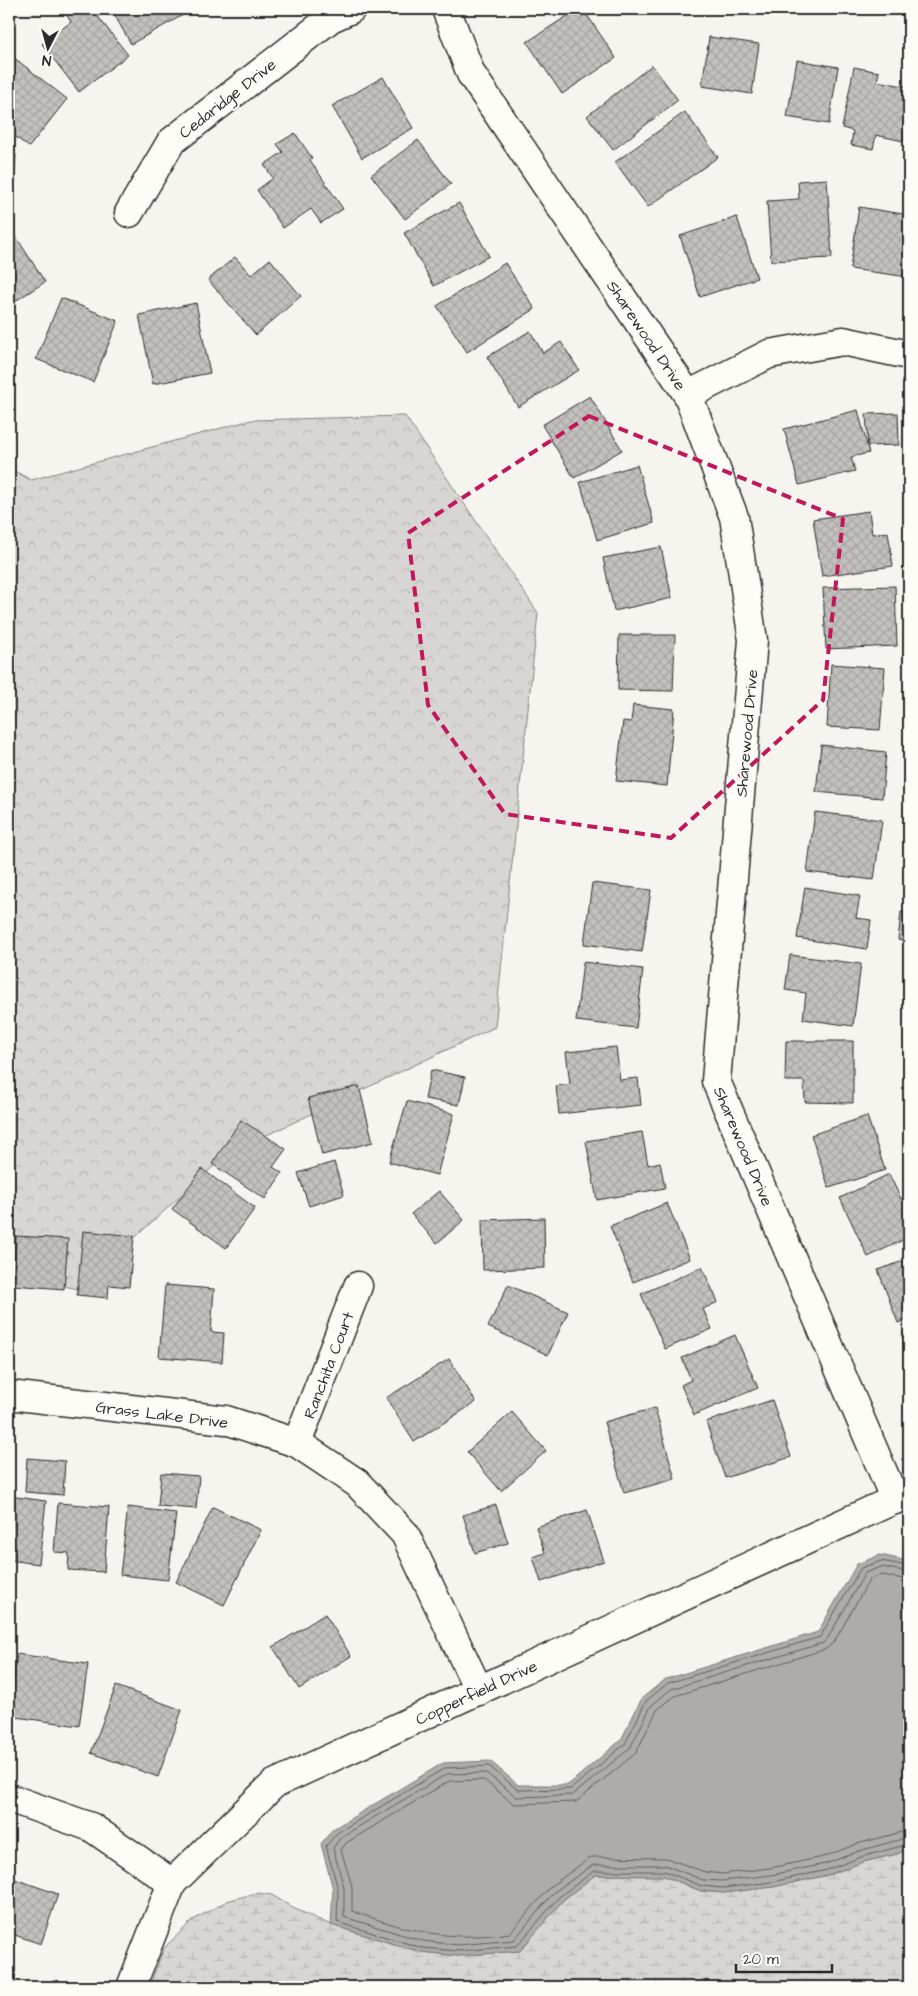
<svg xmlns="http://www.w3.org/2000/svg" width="918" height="1996" viewBox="0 0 918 1996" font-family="'Architects Daughter',sans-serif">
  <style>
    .forest { fill: url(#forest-crowns); stroke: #81807e }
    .wetland { fill: url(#wetland-marsh); stroke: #81807e }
    .water { fill: #adaca9; stroke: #797877 }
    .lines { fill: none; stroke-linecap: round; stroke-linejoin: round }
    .shore { stroke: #5f5f5d; stroke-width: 1 }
    .building { fill: url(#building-cross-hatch); stroke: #2b2b2b }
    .street-casing { stroke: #2b2b2b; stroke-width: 31 }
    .street { stroke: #fdfcf7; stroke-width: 28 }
    .marked { fill: none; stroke: #c2185b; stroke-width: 4; stroke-dasharray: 10 6; stroke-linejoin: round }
    .labels { text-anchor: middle; stroke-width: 4.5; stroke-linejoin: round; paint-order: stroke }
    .street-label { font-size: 16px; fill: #2b2b2b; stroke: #fdfcf7 }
  </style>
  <defs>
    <pattern id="forest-crowns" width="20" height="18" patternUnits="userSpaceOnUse" patternTransform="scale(1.25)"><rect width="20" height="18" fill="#d7d6d2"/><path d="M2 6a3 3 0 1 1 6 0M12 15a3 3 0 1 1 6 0" fill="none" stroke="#b9b8b4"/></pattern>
    <pattern id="wetland-marsh" width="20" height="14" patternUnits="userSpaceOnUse" patternTransform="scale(1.25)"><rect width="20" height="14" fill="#d7d6d2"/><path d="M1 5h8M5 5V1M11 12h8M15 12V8" fill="none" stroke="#b9b8b4"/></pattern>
    <pattern id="building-cross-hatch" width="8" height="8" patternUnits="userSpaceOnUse" patternTransform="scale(1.25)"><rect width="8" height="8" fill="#c2c1be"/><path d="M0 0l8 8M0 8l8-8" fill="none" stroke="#a7a6a3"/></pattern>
  </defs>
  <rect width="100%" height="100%" fill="#f5f4ef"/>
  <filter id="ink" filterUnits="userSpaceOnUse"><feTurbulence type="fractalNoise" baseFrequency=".02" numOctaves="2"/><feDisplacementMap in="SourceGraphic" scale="10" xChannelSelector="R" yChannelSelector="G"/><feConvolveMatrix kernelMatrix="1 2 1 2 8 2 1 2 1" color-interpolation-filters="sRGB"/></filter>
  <g filter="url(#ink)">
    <!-- forest -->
    <path class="forest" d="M405 416 538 613 495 1027 227 1154 78 1289 9 1274V468L31 480 251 420Z"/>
    <!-- wetland -->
    <path class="wetland" d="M909 1848V1987H149L164 1948 193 1920 227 1901 256 1893 272 1895 293 1908 331 1925 421 1952 458 1956 520 1951 563 1900 595 1875 664 1876 701 1891 723 1893 773 1887 828 1875 863 1862 897 1854Z"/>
    <!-- water -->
    <path class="water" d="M880 1555 908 1561 909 1575V1848L897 1854 863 1862 828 1875 773 1887 723 1893 701 1891 664 1876 595 1875 563 1900 520 1951 458 1956 421 1952 331 1925 333 1889 321 1844 333 1829 443 1763 490 1761 518 1785H568L621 1740 642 1698 666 1679 818 1632 857 1564Z"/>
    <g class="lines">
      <!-- shore -->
      <g class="shore">
        <path d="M909 1566 881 1561 861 1568 820 1637 668 1683 646 1701 625 1744 571 1789 518 1790 489 1766 445 1768 337 1833 326 1846 338 1889 337 1922 422 1948 458 1951 517 1946 559 1897 594 1871H664L702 1886 723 1888 772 1882 827 1870 861 1857 909 1844"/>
        <path d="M909 1572 881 1567 865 1573 828 1638 823 1643 671 1689 651 1706 630 1748 573 1795 517 1797 486 1773 447 1774 341 1837 333 1848 344 1888V1917L423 1941 458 1945 514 1940 554 1892 593 1865H665L703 1880 722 1881 771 1875 825 1864 859 1851 909 1837"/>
        <path d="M909 1580 882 1575 870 1579 834 1642 826 1649 675 1696 657 1710 636 1753 576 1802 514 1804 484 1780 449 1781 346 1843 341 1850 352 1886V1911C409 1931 449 1942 510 1933L551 1886 591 1857 666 1858 705 1872 722 1874 770 1868 823 1857 857 1844 909 1830"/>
      </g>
    </g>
    <!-- building -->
    <g class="building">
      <path d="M63 9H92L128 55 79 92 42 44 71 22Z"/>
      <path d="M111 9H179L183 15 131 44Z"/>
      <path d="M578 9H583L616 58 562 94 527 42Z"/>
      <path d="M709 37 759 44 752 94 702 86Z"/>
      <path d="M13 57 67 99 29 147 9 132V63Z"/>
      <path d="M797 60 838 67 829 124 787 117Z"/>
      <path d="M652 65 678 100 613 150 587 116Z"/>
      <path d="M854 67 879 72 877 81 909 87V109L903 141 876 135 873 149 851 145 853 131 842 128Z"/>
      <path d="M383 77 413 128 362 158 332 106Z"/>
      <path d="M685 112 718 157 648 207 615 162Z"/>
      <path d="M295 133 312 158 310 160 343 209 321 223 311 209 283 228 257 190 273 178 264 165 283 152 277 144Z"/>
      <path d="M418 140 451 184 405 219 371 175Z"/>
      <path d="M9 155H16L11 217 9 216Z"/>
      <path d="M827 179 832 258 771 261 767 201 799 199 798 181Z"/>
      <path d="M459 203 489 256 434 286 404 233Z"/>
      <path d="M859 207 909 215V277L850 269Z"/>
      <path d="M737 217 757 278 700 297 680 236Z"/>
      <path d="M13 232 45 282 9 305V235Z"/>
      <path d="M235 257 251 275 270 259 301 296 256 335 208 280Z"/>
      <path d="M505 263 535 309 467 352 437 306Z"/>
      <path d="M61 298 118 321 93 382 36 359Z"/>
      <path d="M196 303 210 373 153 384 139 315Z"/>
      <path d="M530 331 543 353 561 342 579 370 518 407 487 357Z"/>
      <path d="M590 396 622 450 574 478 542 425Z"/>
      <path d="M858 410 869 453 851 457 855 471 799 485 784 429Z"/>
      <path d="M898 413 899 445 868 446 866 414Z"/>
      <path d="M637 465 654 523 597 540 580 482Z"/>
      <path d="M869 511 872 534 888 532 893 566 822 576 813 519Z"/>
      <path d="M661 547 672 598 614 611 603 558Z"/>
      <path d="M895 586 897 646 826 649 823 588Z"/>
      <path d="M619 635H675L673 691 618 690Z"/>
      <path d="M831 664 885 668 880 730 827 727Z"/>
      <path d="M633 705 674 709 667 786 616 781 623 721 631 722Z"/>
      <path d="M821 745 886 752 882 798 816 792Z"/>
      <path d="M815 812 882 820 874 880 807 872Z"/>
      <path d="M909 857V900H903Z"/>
      <path d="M592 883 651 890 642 952 584 944Z"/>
      <path d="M805 887 860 896 856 918 871 920 867 949 797 938Z"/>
      <path d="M901 912 909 913V942L898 940Z"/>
      <path d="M790 955 861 964 853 1026 803 1019 806 993 785 990Z"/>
      <path d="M583 962 643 969 636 1028 576 1021Z"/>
      <path d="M786 1041H853V1103L805 1102 804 1081H785Z"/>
      <path d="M616 1047 620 1080 638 1078 641 1105 559 1114 556 1086 570 1084 566 1052Z"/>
      <path d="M431 1070 465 1077 459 1105 425 1099Z"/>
      <path d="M359 1086 373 1142 322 1155 308 1098Z"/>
      <path d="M407 1101 454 1114 437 1175 389 1162Z"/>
      <path d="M867 1116 885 1170 829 1188 811 1135Z"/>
      <path d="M241 1120 286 1149 273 1167 282 1173 265 1199 212 1164Z"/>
      <path d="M642 1132 648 1165 660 1162 665 1188 597 1200 586 1141Z"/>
      <path d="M334 1162 344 1195 309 1206 298 1173Z"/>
      <path d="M202 1169 255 1208 226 1248 172 1209Z"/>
      <path d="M889 1174 901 1199 909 1196V1237L868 1257 840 1198Z"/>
      <path d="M439 1191 464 1220 437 1243 411 1214Z"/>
      <path d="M667 1203 690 1259 633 1282 610 1226Z"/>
      <path d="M544 1218 545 1268 483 1270 482 1220Z"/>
      <path d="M83 1231 134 1236 129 1287 109 1285 108 1298 77 1295Z"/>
      <path d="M16 1236 68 1239 64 1289 13 1285Z"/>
      <path d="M909 1259V1319L898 1323 878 1270Z"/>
      <path d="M702 1267 718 1302 703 1309 712 1329 665 1349 641 1294Z"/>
      <path d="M165 1285 214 1289 211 1332 224 1333 222 1362 159 1357Z"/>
      <path d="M508 1285 568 1312 548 1355 488 1327Z"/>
      <path d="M909 1332V1357L902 1335Z"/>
      <path d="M735 1335 758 1388 694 1415 681 1385 691 1380 682 1358Z"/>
      <path d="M449 1359 476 1402 414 1442 386 1398Z"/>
      <path d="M772 1400 791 1457 725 1478 706 1422Z"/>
      <path d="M655 1408 675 1479 624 1493 604 1422Z"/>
      <path d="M512 1412 546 1451 501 1491 467 1452Z"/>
      <path d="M27 1458 65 1461 63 1495 25 1492Z"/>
      <path d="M161 1473 199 1476 196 1509 158 1506Z"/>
      <path d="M9 1496 46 1501 39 1564 9 1560Z"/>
      <path d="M58 1503 109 1507 104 1572 68 1570 69 1553 54 1552Z"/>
      <path d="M496 1505 508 1543 475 1553 463 1515Z"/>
      <path d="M128 1507 176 1513 168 1580 120 1575Z"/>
      <path d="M213 1507 261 1530 224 1605 176 1582Z"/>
      <path d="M587 1510 604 1561 541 1582 533 1557 545 1553 536 1527Z"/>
      <path d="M325 1614 351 1656 299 1689 273 1647Z"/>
      <path d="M17 1654 88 1664 79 1726 9 1716Z"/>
      <path d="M116 1686 182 1710 158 1777 91 1753Z"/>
      <path d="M9 1877 58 1894 41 1944 9 1933Z"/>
    </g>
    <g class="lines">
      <!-- street casing -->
      <g class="street-casing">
        <g id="street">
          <path d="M446 9 471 74 688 395 734 517 753 640 716 1081 895 1500"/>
          <path d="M129 213 171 142 331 18 351 9"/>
          <path d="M688 395 769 354 843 341 909 355"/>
          <path d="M9 1395 226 1420 297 1443 357 1483 405 1534 479 1691"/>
          <path d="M297 1443 358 1286"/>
          <path d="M9 1798 91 1827 172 1883"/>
          <path d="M131 1987 172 1883 274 1784 909 1493"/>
        </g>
      </g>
      <!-- street -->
      <use href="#street" class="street"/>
    </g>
  </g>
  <!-- marked area -->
  <path class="marked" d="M589 416 843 519 823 700 671 838 505 814 428 705 408 533Z"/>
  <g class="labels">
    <!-- street labels -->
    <g class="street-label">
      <text transform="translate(227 98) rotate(-38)" y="6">Cedaridge Drive</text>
      <text transform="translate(647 335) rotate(56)" y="6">Sharewood Drive</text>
      <text transform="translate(746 733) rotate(-85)" y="6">Sharewood Drive</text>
      <text transform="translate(744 1146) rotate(67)" y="6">Sharewood Drive</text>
      <text transform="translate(328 1365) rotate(-69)" y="6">Ranchita Court</text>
      <text transform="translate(162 1414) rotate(7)" y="6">Grass Lake Drive</text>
      <text transform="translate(476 1692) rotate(-25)" y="6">Copperfield Drive</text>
    </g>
  </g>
  <!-- margin -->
  <rect width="918" height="1996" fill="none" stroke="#fdfcf7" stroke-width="30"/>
  <rect x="15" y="15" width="888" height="1966" fill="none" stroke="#2b2b2b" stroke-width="2" filter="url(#ink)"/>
  <!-- north arrow -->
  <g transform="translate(48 48) rotate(186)" stroke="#fdfcf7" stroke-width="4" paint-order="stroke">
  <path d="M0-4L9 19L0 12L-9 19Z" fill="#2b2b2b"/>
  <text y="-8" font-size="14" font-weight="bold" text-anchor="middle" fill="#2b2b2b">N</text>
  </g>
  <!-- scale -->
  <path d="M736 1964v8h96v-8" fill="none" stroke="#2b2b2b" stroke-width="2.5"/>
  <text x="743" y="1964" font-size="15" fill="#2b2b2b" stroke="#fdfcf7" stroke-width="4" paint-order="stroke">20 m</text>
</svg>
